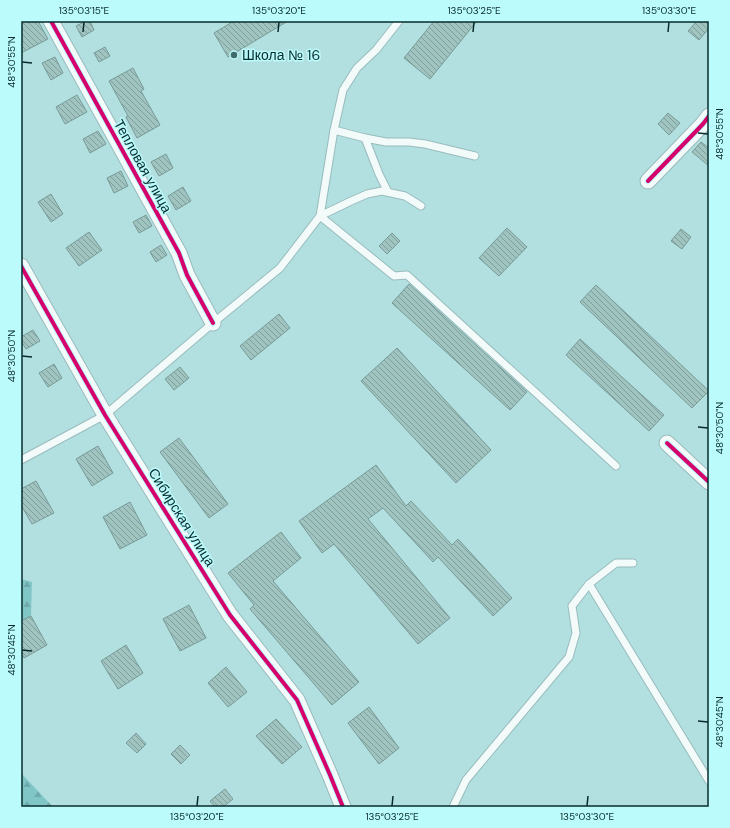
<svg xmlns="http://www.w3.org/2000/svg" width="730" height="828" viewBox="0 0 730 828" font-family="'DM Sans',sans-serif">
  <style>
    .forest { fill: url(#forest-firs) }
    .building { fill: url(#building-back-hatch); stroke: #789b98 }
    .lines { fill: none; stroke-linecap: round; stroke-linejoin: round }
    .lane-casing { stroke: #99bcbd; stroke-width: 9 }
    .street-casing { stroke: #99bcbd; stroke-width: 17 }
    .lane { stroke: #f3fafa; stroke-width: 7 }
    .street { stroke: #f3fafa; stroke-width: 15 }
    .cycleway-casing { stroke: #bbfbfc; stroke-width: 6 }
    .cycleway { stroke: #d6006c; stroke-width: 4 }
    .ticks { fill: none; stroke: #082c2d; stroke-width: 1.5 }
    .poi-dot { fill: #446b6b; stroke: #bbfbfc; stroke-width: 1.5 }
    .labels { text-anchor: middle; stroke-width: 3; stroke-linejoin: round; paint-order: stroke }
    .poi-label { font-size: 14px; fill: #082c2d; stroke: #bbfbfc; text-anchor: start }
    .street-label { font-size: 14px; fill: #082c2d; stroke: #bbfbfc }
    .neatline { fill: none; stroke: #082c2d; stroke-width: 1.5 }
    .ticks-label { font-size: 10px; text-anchor: middle; fill: #082c2d }
  </style>
  <defs>
    <pattern id="forest-firs" width="22" height="20" patternUnits="userSpaceOnUse"><rect width="22" height="20" fill="#81c6c7"/><path d="M5 1l3.5 6h-7zM16 11l3.5 6h-7z" fill="#6eaaab"/></pattern>
    <pattern id="building-back-hatch" width="6" height="6" patternUnits="userSpaceOnUse"><rect width="6" height="6" fill="#a0c4c0"/><path d="M-1 5l2 2M0 0l6 6M5-1l2 2" fill="none" stroke="#809f9c"/></pattern>
  </defs>
  <rect width="100%" height="100%" fill="#b2dfdf"/>
  <!-- forest -->
  <g class="forest">
    <path d="M21 579 32 582 31 616 21 621Z"/>
    <path d="M21 773 53 807H21Z"/>
  </g>
  <!-- building -->
  <g class="building">
    <path d="M21 21H38L48 39 21 53Z"/>
    <path d="M86 21H90L94 30 82 37 76 26Z"/>
    <path d="M234 21H288L228 57 214 33Z"/>
    <path d="M434 21H477L430 79 404 58Z"/>
    <path d="M697 21H704L709 25V28L699 40 688 31Z"/>
    <path d="M105 47 110 56 99 62 94 53Z"/>
    <path d="M55 57 63 73 51 80 42 63Z"/>
    <path d="M133 68 144 89 141 91 160 125 137 138 126 117 128 116 109 81Z"/>
    <path d="M77 95 87 112 65 124 56 107Z"/>
    <path d="M668 113 680 123 669 135 658 124Z"/>
    <path d="M98 131 106 144 90 153 83 139Z"/>
    <path d="M701 142 709 148V166L692 152Z"/>
    <path d="M166 154 173 168 159 176 151 162Z"/>
    <path d="M121 171 128 186 114 193 107 178Z"/>
    <path d="M183 187 191 201 176 210 168 196Z"/>
    <path d="M51 194 63 214 51 222 38 202Z"/>
    <path d="M146 215 152 226 139 233 133 222Z"/>
    <path d="M507 228 527 247 499 276 479 258Z"/>
    <path d="M681 229 691 237 682 249 671 241Z"/>
    <path d="M89 232 102 250 79 266 66 248Z"/>
    <path d="M392 233 400 241 387 254 379 246Z"/>
    <path d="M161 245 167 255 156 262 150 252Z"/>
    <path d="M409 284 527 392 510 410 392 303Z"/>
    <path d="M596 285 709 391 692 408 580 302Z"/>
    <path d="M279 314 290 328 251 360 240 346Z"/>
    <path d="M33 330 40 341 26 349 21 341V337Z"/>
    <path d="M580 339 664 415 649 431 566 355Z"/>
    <path d="M397 348 491 450 456 483 361 381Z"/>
    <path d="M54 364 62 378 48 387 39 373Z"/>
    <path d="M180 367 189 378 174 390 165 379Z"/>
    <path d="M179 438 228 504 209 518 160 452Z"/>
    <path d="M98 446 113 473 92 486 76 459Z"/>
    <path d="M376 465 406 506 411 501 452 545 458 539 512 598 493 616 438 557 433 562 383 508 368 519 450 618 418 644 334 544 322 553 299 521Z"/>
    <path d="M36 481 54 513 32 524 21 505V489Z"/>
    <path d="M130 502 147 535 120 549 103 517Z"/>
    <path d="M281 532 301 558 273 581 359 682 332 705 250 609 254 605 228 573Z"/>
    <path d="M189 605 206 638 180 651 163 619Z"/>
    <path d="M31 616 47 645 24 658 21 652V621Z"/>
    <path d="M126 645 143 673 118 689 101 661Z"/>
    <path d="M226 667 247 692 228 707 208 683Z"/>
    <path d="M369 707 399 748 379 764 348 723Z"/>
    <path d="M276 719 302 747 282 764 256 736Z"/>
    <path d="M136 733 146 744 137 753 126 743Z"/>
    <path d="M180 745 190 755 181 764 171 754Z"/>
    <path d="M225 789 233 799 223 807H215L210 801Z"/>
  </g>
  <g class="lines">
    <!-- lane casing -->
    <g class="lane-casing">
      <g id="lane">
        <path d="M334 130 365 138 386 142H409L425 144 475 156"/>
        <path d="M365 138 379 174 388 192"/>
        <path d="M421 206 405 196 382 191 367 194 349 202 320 216 394 276 407 275 616 466"/>
        <path d="M21 460 105 415 213 323 280 268 320 216 334 130 343 90 357 68 376 50 399 21"/>
        <path d="M589 584 709 781"/>
        <path d="M453 807 466 780 569 657 576 633 572 606 589 584 616 563H633"/>
      </g>
    </g>
    <!-- street casing -->
    <g class="street-casing">
      <g id="street">
        <path d="M51 21 179 253 187 275 213 323"/>
        <path d="M648 181 703 124 709 116"/>
        <path d="M21 266 105 415 230 615 297 700 330 775 343 807"/>
        <path d="M667 443 709 482"/>
      </g>
    </g>
    <!-- lane -->
    <use href="#lane" class="lane"/>
    <!-- street -->
    <use href="#street" class="street"/>
    <!-- cycleway casing -->
    <g class="cycleway-casing">
      <g id="cycleway">
        <path d="M51 21 179 253 187 275 213 323"/>
        <path d="M648 181 703 124 709 116"/>
        <path d="M21 266 105 415 230 615 297 700 330 775 343 807"/>
        <path d="M667 443 709 482"/>
      </g>
    </g>
    <!-- cycleway -->
    <use href="#cycleway" class="cycleway"/>
  </g>
  <!-- ticks -->
  <path class="ticks" d="M83 32 84 22M278 32 279 22M473 32 474 22M668 32 669 22M22 62 32 63M698 133 708 134M22 356 32 357M698 427 708 428M22 650 32 651M698 721 708 722M197 806 198 796M392 806 393 796M587 806 588 796"/>
  <!-- markers -->
  <circle class="poi-dot" cx="234" cy="55" r="4"/>
  <g class="labels">
    <!-- poi labels -->
    <g class="poi-label">
      <text x="242" y="60">Школа № 16</text>
    </g>
    <!-- street labels -->
    <g class="street-label">
      <text transform="translate(143 166) rotate(61)" y="5">Тепловая улица</text>
      <text transform="translate(182 517) rotate(58)" y="5">Сибирская улица</text>
    </g>
  </g>
  <!-- border -->
  <rect width="730" height="828" fill="none" stroke="#bbfbfc" stroke-width="44"/>
  <rect x="22" y="22" width="686" height="784" class="neatline"/>
  <g class="ticks-label">
    <text x="84" y="14">135°03'15"E</text>
    <text x="279" y="14">135°03'20"E</text>
    <text x="474" y="14">135°03'25"E</text>
    <text x="669" y="14">135°03'30"E</text>
    <text transform="translate(11 62) rotate(-90)" y="4">48°30'55"N</text>
    <text transform="translate(719 134) rotate(-90)" y="4">48°30'55"N</text>
    <text transform="translate(11 356) rotate(-90)" y="4">48°30'50"N</text>
    <text transform="translate(719 428) rotate(-90)" y="4">48°30'50"N</text>
    <text transform="translate(11 650) rotate(-90)" y="4">48°30'45"N</text>
    <text transform="translate(719 722) rotate(-90)" y="4">48°30'45"N</text>
    <text x="197" y="820">135°03'20"E</text>
    <text x="392" y="820">135°03'25"E</text>
    <text x="587" y="820">135°03'30"E</text>
  </g>
</svg>
